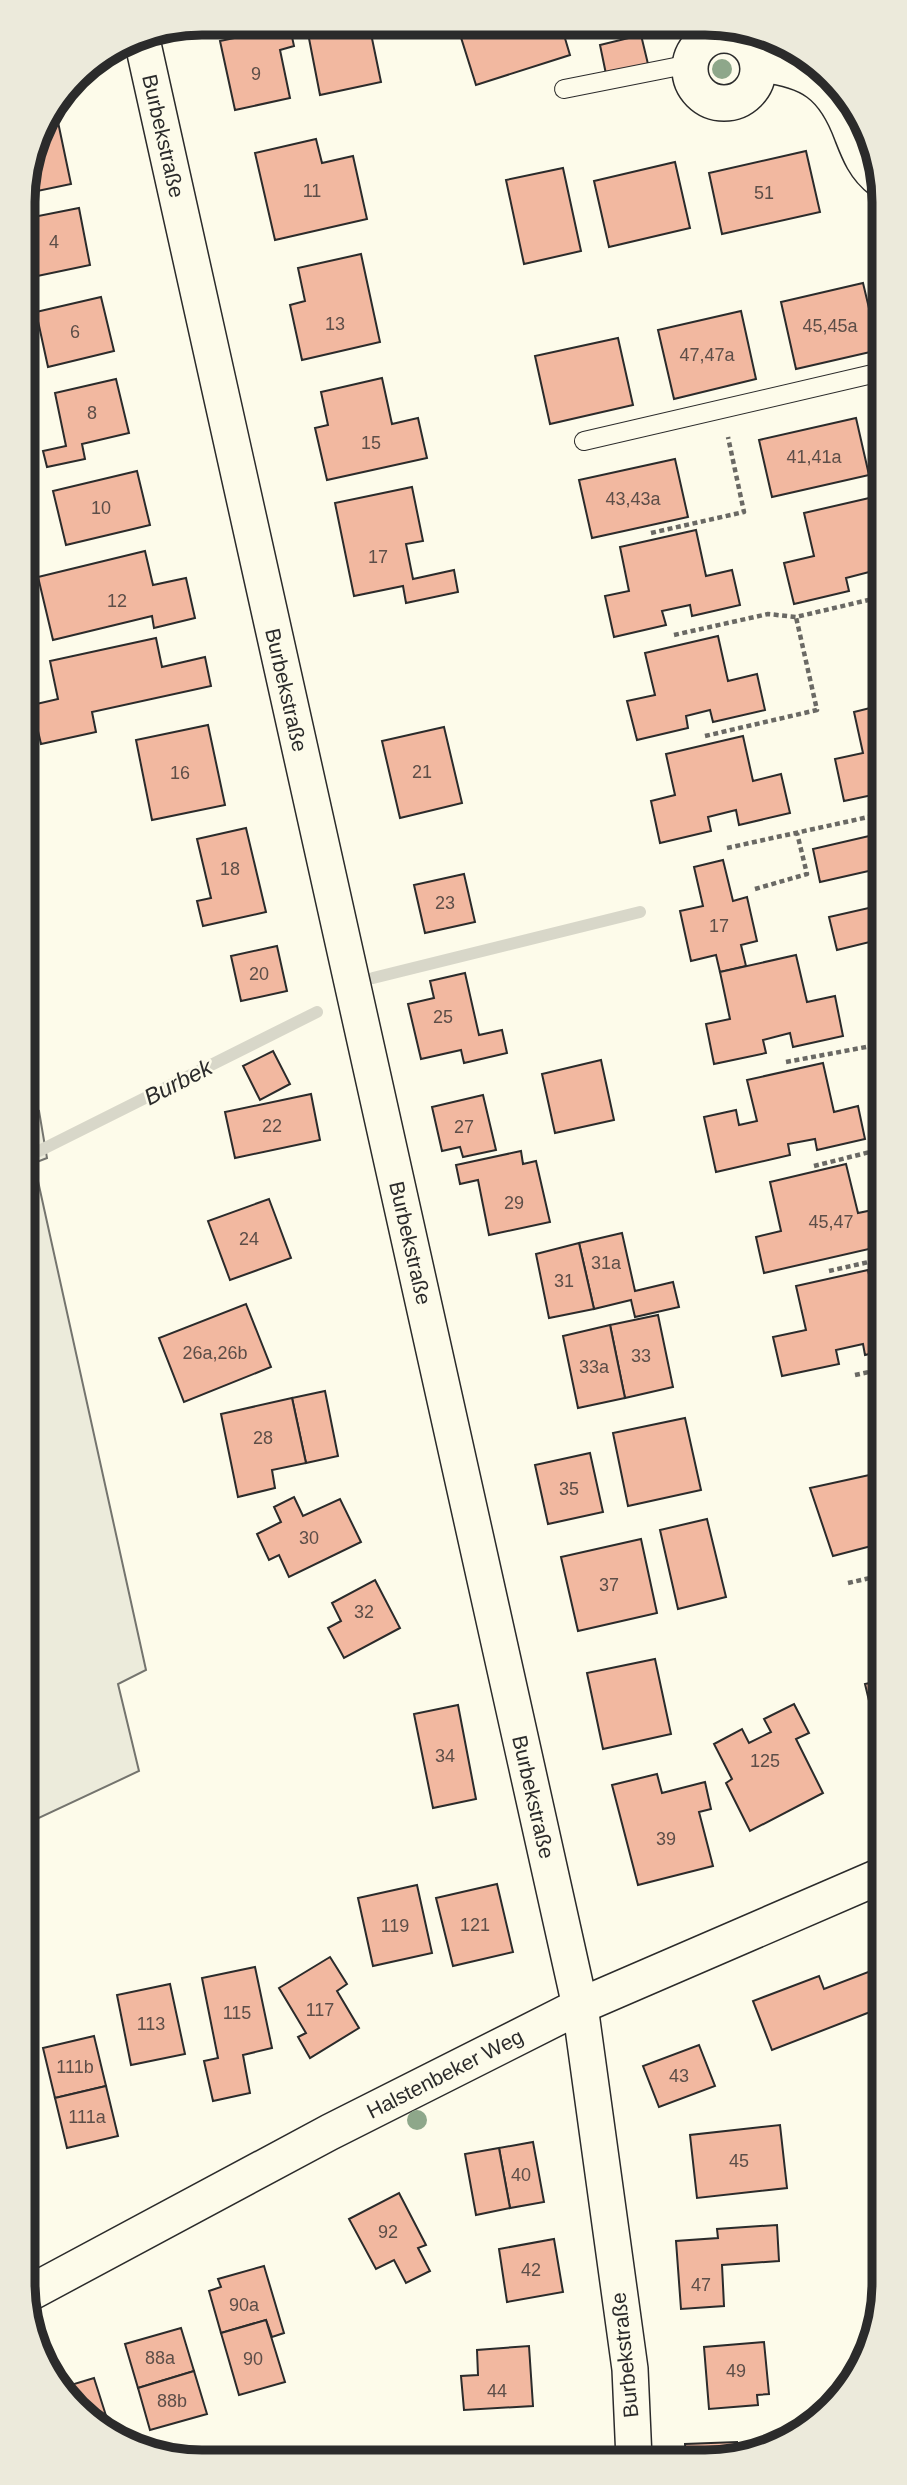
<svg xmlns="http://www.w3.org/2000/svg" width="907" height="2485" viewBox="0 0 907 2485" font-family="Arial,sans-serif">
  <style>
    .green { fill: #ecebdb; stroke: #74746e; stroke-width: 2 }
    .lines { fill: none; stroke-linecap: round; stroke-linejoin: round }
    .stream { stroke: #d8d7c9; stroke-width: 12 }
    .building { fill: #f2b8a0; stroke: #2b2b2b; stroke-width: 2 }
    .service-casing { stroke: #2b2b2b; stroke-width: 20 }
    .minor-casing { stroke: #2b2b2b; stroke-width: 38 }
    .path { stroke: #6a6964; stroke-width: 4.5; stroke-dasharray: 5 3.5; stroke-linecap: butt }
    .service { stroke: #fdfbea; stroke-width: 18 }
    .minor { stroke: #fdfbea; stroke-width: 35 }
    .tree { fill: #8ea78a }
    .labels { text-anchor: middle; stroke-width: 5; stroke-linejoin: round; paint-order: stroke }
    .number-label { font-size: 18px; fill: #5d4e48 }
    .street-label { font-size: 21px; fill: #2b2b2b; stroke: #fdfbea }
    .water-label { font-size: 23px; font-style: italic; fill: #2b2b2b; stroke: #fdfbea }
    .rim { fill: none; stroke: #2b2b2b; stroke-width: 9 }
  </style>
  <rect width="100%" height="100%" fill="#fdfbea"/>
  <!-- green -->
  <path class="green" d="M39 1111 47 1158 34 1163 146 1670 118 1684 139 1771 26 1824 25 1114Z"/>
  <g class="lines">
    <!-- stream -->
    <g class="stream">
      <path d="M373 978 640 912"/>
      <path d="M39 1151 317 1012"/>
    </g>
  </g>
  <!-- building -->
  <g class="building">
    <path d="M261 23H289L294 46 280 50 290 98 235 110 220 41 263 32Z"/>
    <path d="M306 23 369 24 381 82 320 95Z"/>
    <path d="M468 24 561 25 570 55 476 85 458 28Z"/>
    <path d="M641 35 648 64 606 74 600 45Z"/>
    <path d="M58 122 71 184 23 194 41 125Z"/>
    <path d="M316 139 322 163 353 156 367 219 275 240 255 153Z"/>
    <path d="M806 151 820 212 722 234 709 173Z"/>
    <path d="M675 162 690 228 609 247 594 181Z"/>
    <path d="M563 168 581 251 524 264 506 180Z"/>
    <path d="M79 208 90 265 23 279V219Z"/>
    <path d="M361 254 380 342 302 360 290 305 305 301 298 268Z"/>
    <path d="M863 283 879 350 796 369 781 302Z"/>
    <path d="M101 297 114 351 48 367 36 312Z"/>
    <path d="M741 311 756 379 674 399 658 330Z"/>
    <path d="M618 338 633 405 550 424 535 356Z"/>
    <path d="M382 378 392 424 418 418 427 458 327 480 315 428 328 425 321 392Z"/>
    <path d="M116 379 129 433 82 444 85 459 47 467 43 451 66 446 55 393Z"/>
    <path d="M856 418 869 475 772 497 759 440Z"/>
    <path d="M675 459 688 517 592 538 579 480Z"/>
    <path d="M137 471 150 525 66 545 53 491Z"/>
    <path d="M412 487 423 541 406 544 413 579 454 570 458 592 406 603 403 586 354 596 335 503Z"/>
    <path d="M878 496 881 511V583L876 584 873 571 846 578 849 591 794 604 784 563 814 556 804 513Z"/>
    <path d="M696 530 706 576 732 570 740 605 692 616 690 605 662 611 666 625 614 637 605 596 629 591 620 547Z"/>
    <path d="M145 551 153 585 186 578 195 618 154 628 152 616 53 640 38 577Z"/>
    <path d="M718 636 728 681 757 674 765 710 713 722 710 710 686 716 688 728 637 740 627 701 655 695 645 653Z"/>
    <path d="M156 638 162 667 205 657 211 686 92 712 96 732 41 744 32 705 58 699 50 661Z"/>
    <path d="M882 705V793L844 801 835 759 863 753 854 712Z"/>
    <path d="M208 725 225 805 152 820 136 740Z"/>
    <path d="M444 727 462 803 400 818 382 741Z"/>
    <path d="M743 736 753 781 781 774 790 813 739 825 736 810 708 817 711 831 660 843 651 801 675 795 666 754Z"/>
    <path d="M246 828 266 912 203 926 197 901 211 898 197 839Z"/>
    <path d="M882 833V868L820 882 813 849Z"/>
    <path d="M723 860 733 901 747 897 757 941 741 945 746 966 720 972 716 955 691 961 680 911 703 906 694 867Z"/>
    <path d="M464 874 475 922 425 933 414 885Z"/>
    <path d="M882 905V939L837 950 829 917Z"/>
    <path d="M277 946 287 991 241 1001 231 956Z"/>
    <path d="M796 955 807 1002 835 996 843 1036 793 1047 790 1033 763 1040 766 1053 714 1064 706 1024 730 1019 720 972Z"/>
    <path d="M465 973 479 1035 502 1030 507 1053 464 1063 461 1050 421 1059 408 1004 434 998 430 981Z"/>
    <path d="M273 1051 290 1084 260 1100 243 1066Z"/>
    <path d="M601 1060 614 1120 555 1133 542 1074Z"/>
    <path d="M823 1063 834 1112 858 1106 865 1139 817 1150 815 1139 788 1144 790 1155 716 1172 704 1117 736 1110 739 1125 757 1121 747 1080Z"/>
    <path d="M311 1094 320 1140 235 1158 225 1112Z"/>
    <path d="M483 1095 496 1150 463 1157 460 1147 442 1151 432 1107Z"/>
    <path d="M521 1151 523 1164 536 1161 550 1222 489 1235 478 1180 460 1184 456 1165Z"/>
    <path d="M846 1164 858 1213 882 1208V1246L764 1273 756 1237 781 1231 770 1182Z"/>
    <path d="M269 1199 291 1258 230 1280 208 1221Z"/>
    <path d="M622 1233 635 1291 673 1282 679 1307 635 1317 631 1300 594 1309 579 1243Z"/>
    <path d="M579 1243 594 1309 549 1318 536 1254Z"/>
    <path d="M868 1270 878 1314 882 1313V1351L865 1355 863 1344 836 1350 839 1364 782 1376 773 1337 806 1330 796 1286Z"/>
    <path d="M246 1304 271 1367 184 1402 159 1338Z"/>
    <path d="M658 1315 673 1387 625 1398 610 1325Z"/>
    <path d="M610 1325 625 1398 578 1408 563 1336Z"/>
    <path d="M325 1391 338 1456 306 1463 292 1398Z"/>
    <path d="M292 1398 306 1463 272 1470 275 1488 238 1497 221 1414Z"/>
    <path d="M685 1418 701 1490 628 1506 613 1433Z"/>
    <path d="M590 1453 603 1512 548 1524 535 1465Z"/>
    <path d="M883 1472V1543L833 1556 810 1488Z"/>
    <path d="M294 1497 303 1516 340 1499 361 1542 289 1577 279 1555 269 1560 257 1534 281 1522 274 1507Z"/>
    <path d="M707 1519 726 1597 678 1609 660 1530Z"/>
    <path d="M641 1539 657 1613 578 1631 561 1557Z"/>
    <path d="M375 1580 400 1628 344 1658 328 1628 341 1621 332 1603Z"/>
    <path d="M655 1659 671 1734 603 1749 587 1673Z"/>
    <path d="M883 1680V1751H881L865 1684Z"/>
    <path d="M794 1704 809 1733 796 1739 823 1793 750 1831 726 1783 732 1779 714 1744 742 1729 749 1743 771 1732 764 1719Z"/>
    <path d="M458 1705 476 1799 433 1808 414 1714Z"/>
    <path d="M657 1774 662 1793 705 1782 711 1809 699 1812 713 1866 638 1885 612 1785Z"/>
    <path d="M497 1884 513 1952 453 1966 436 1898Z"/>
    <path d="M417 1885 432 1953 373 1966 358 1898Z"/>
    <path d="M330 1957 347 1984 337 1991 359 2028 310 2058 298 2037 306 2033 279 1988Z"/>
    <path d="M255 1967 272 2048 243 2055 250 2093 213 2101 204 2061 218 2058 202 1978Z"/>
    <path d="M876 1969 883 1989V2007L772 2050 753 2001 819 1976 824 1989Z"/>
    <path d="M170 1984 185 2054 131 2065 117 1995Z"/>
    <path d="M94 2036 106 2086 55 2098 43 2048Z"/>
    <path d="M699 2045 715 2086 659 2107 643 2066Z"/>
    <path d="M106 2086 118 2136 67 2148 55 2098Z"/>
    <path d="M780 2125 787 2188 697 2198 690 2135Z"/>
    <path d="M533 2142 544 2202 510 2208 499 2148Z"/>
    <path d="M499 2148 510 2208 476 2215 465 2154Z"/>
    <path d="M26 2156 32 2182 26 2183Z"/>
    <path d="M399 2193 426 2245 418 2248 430 2271 406 2283 394 2260 376 2269 349 2219Z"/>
    <path d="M777 2225 779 2261 722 2265 724 2306 681 2309 676 2241 718 2238 717 2229Z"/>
    <path d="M554 2239 563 2292 507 2302 499 2249Z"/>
    <path d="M264 2266 284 2333 272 2337 266 2320 221 2333 209 2291 221 2287 218 2279Z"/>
    <path d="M266 2320 285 2382 239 2395 221 2333Z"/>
    <path d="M181 2328 194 2371 138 2388 125 2344Z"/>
    <path d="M764 2342 769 2394 757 2395 758 2405 709 2409 704 2347Z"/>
    <path d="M529 2346 533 2406 464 2410 461 2376 478 2375 477 2350Z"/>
    <path d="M194 2371 207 2414 150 2430 138 2388Z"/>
    <path d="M94 2378 109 2425 106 2426 76 2410 64 2387Z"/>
    <path d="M737 2442V2459H686L685 2444Z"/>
  </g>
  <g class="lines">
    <!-- service casing -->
    <g class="service-casing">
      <g id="service">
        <path d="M564 89 690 64"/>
        <path d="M584 441 881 372"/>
      </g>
    </g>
    <!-- minor casing -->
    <g class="minor-casing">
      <g id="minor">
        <path d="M141 35 580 2006 630 2369 634 2459"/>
        <circle cx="724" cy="69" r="34"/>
        <path d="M758 64C810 69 834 85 852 134 859 152 865 168 881 180"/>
        <path d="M26 2295 330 2132 580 2006 883 1875"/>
      </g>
    </g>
    <!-- path -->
    <g class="path">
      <path d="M651 533 744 512 728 437"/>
      <path d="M674 635 768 614 796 617 881 597"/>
      <path d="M705 736 817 710 796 617"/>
      <path d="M727 848 882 814"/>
      <path d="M755 889 807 874 797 833"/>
      <path d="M786 1062 882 1044"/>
      <path d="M814 1166 882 1149"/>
      <path d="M829 1271 882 1259"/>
      <path d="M855 1375 883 1369"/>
      <path d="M848 1583 883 1575"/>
    </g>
    <!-- service -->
    <use href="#service" class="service"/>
    <!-- minor -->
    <use href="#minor" class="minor"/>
  </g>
  <!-- trees -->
  <g class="tree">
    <circle cx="722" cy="69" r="10"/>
    <circle cx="417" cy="2120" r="10"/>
  </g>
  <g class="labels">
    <!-- number labels -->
    <g class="number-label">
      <text x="256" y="80">9</text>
      <text x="312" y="197">11</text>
      <text x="764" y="199">51</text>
      <text x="54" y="248">4</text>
      <text x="335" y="330">13</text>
      <text x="830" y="332">45,45a</text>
      <text x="75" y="338">6</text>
      <text x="707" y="361">47,47a</text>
      <text x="92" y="419">8</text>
      <text x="371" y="449">15</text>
      <text x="814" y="463">41,41a</text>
      <text x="633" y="505">43,43a</text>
      <text x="101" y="514">10</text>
      <text x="378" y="563">17</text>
      <text x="117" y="607">12</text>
      <text x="422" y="778">21</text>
      <text x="180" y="779">16</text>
      <text x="230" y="875">18</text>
      <text x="445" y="909">23</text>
      <text x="719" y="932">17</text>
      <text x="259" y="980">20</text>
      <text x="443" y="1023">25</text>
      <text x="272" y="1132">22</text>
      <text x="464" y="1133">27</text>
      <text x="514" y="1209">29</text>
      <text x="831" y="1228">45,47</text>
      <text x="249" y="1245">24</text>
      <text x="606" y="1269">31a</text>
      <text x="564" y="1287">31</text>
      <text x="215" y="1359">26a,26b</text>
      <text x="641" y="1362">33</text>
      <text x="594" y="1373">33a</text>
      <text x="263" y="1444">28</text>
      <text x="569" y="1495">35</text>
      <text x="309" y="1544">30</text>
      <text x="609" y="1591">37</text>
      <text x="364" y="1618">32</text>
      <text x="445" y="1762">34</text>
      <text x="765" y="1767">125</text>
      <text x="666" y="1845">39</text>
      <text x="475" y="1931">121</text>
      <text x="395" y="1932">119</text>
      <text x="320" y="2016">117</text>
      <text x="237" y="2019">115</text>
      <text x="151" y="2030">113</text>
      <text x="75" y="2073">111b</text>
      <text x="679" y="2082">43</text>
      <text x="87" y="2123">111a</text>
      <text x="739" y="2167">45</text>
      <text x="521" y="2181">40</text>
      <text x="388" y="2238">92</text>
      <text x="531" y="2276">42</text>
      <text x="701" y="2291">47</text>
      <text x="244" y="2311">90a</text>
      <text x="160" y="2364">88a</text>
      <text x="253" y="2365">90</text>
      <text x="736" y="2377">49</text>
      <text x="497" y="2397">44</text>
      <text x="172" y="2407">88b</text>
    </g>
    <!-- street labels -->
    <g class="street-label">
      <text transform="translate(163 136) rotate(77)" y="7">Burbekstraße</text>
      <text transform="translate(286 690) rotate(77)" y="7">Burbekstraße</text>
      <text transform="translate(410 1243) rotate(77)" y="7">Burbekstraße</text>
      <text transform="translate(533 1797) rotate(77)" y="7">Burbekstraße</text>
      <text transform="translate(445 2074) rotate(-27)" y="7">Halstenbeker Weg</text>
      <text transform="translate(625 2355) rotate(-96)" y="7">Burbekstraße</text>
    </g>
    <!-- water labels -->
    <g class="water-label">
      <text transform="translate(178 1082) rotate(-27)" y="8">Burbek</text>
    </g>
  </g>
  <!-- crop -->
  <path d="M0 0H907V2485H0ZM202 35H705A167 167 0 0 1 872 202V2283A167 167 0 0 1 705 2450H202A167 167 0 0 1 35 2283V202A167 167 0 0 1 202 35Z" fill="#eceadb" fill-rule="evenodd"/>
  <path class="rim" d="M202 35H705A167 167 0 0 1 872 202V2283A167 167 0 0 1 705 2450H202A167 167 0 0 1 35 2283V202A167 167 0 0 1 202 35Z"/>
</svg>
